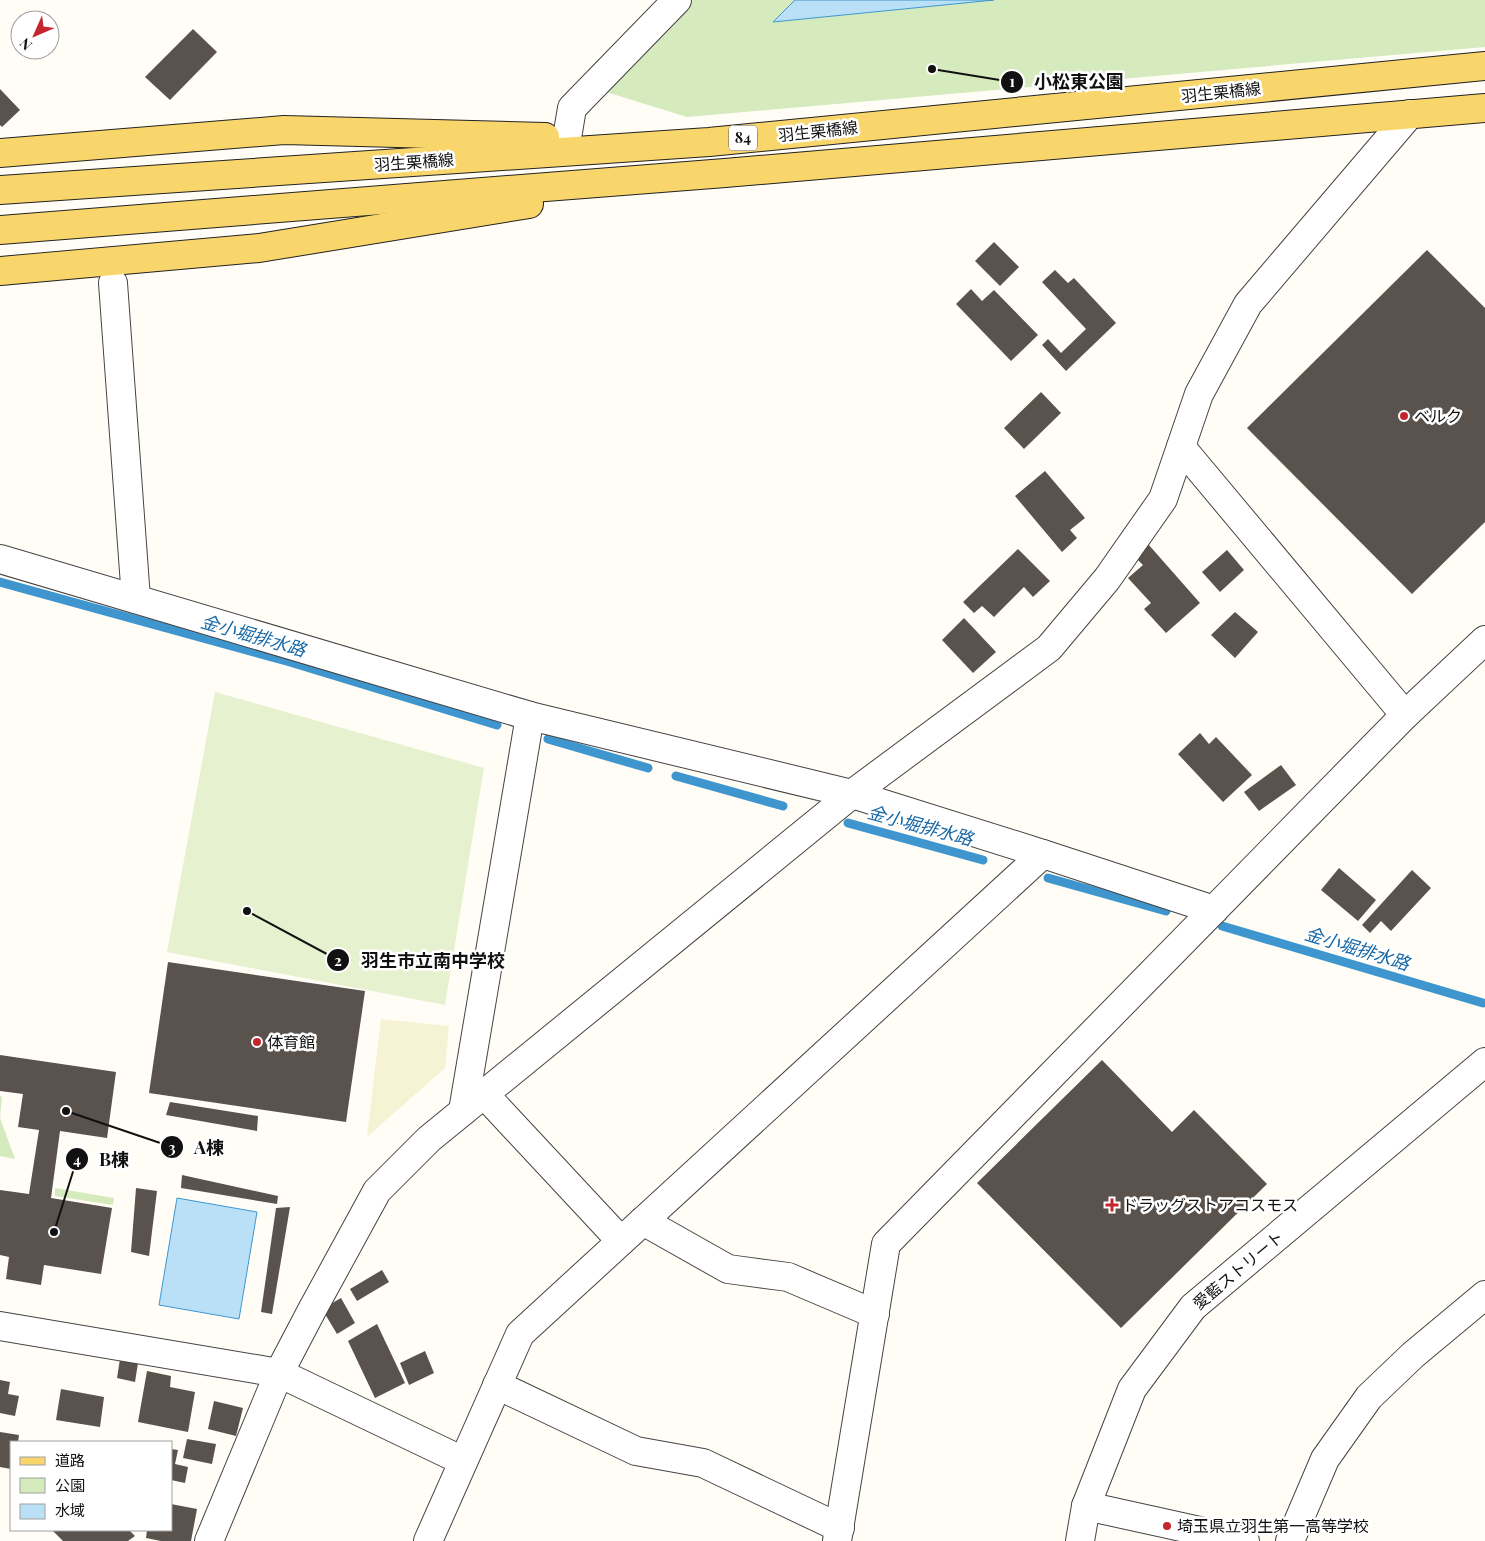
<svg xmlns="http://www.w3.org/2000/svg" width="1485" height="1541" viewBox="0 0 1485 1541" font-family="'Playfair Display','Noto Sans JP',serif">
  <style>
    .farmland { fill: #f6f3d4 }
    .green { fill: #d5ebbd }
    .pitch { fill: #e6f2cf }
    .water { fill: #b9e0f7; stroke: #3f96cf }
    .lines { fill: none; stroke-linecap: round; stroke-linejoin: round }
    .stream { stroke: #3f96cf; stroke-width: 9 }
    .building { fill: #5a524d }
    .minor-casing { stroke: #444; stroke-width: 30 }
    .major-casing { stroke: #222; stroke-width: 30 }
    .minor { stroke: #fff; stroke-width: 28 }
    .major { stroke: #f9d66b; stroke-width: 28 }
    .poi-dot { fill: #c4262e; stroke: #fff; stroke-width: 2 }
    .labels { text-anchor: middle; stroke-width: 5; stroke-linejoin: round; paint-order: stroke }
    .shield { fill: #fff; stroke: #585858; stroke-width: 1 }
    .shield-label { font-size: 15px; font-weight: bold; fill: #111 }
    .street-label { font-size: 16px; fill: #111; stroke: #fff }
    .poi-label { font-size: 16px; fill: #111; stroke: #fff; text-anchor: start }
    .water-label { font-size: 18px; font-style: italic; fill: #1768a6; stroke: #fff }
    .leader { fill: none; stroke: #111; stroke-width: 2 }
    .callout-dot { fill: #111; stroke: #fff; stroke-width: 2 }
    .mark-label { font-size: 15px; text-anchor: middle; font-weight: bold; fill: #fff }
    .callout-label { font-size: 18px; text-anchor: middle; font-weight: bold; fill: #111; stroke: #fff; stroke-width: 5; stroke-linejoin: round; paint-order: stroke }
  </style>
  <rect width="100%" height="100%" fill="#fffdf5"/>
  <!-- farmland -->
  <path class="farmland" d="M381 1019 449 1026 445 1068 367 1137Z"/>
  <!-- green -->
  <g class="green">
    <path d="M693 0H1485V47L687 117 603 91Z"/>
    <path d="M0 1096 2 1097 0 1118 15 1159 0 1156Z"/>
    <path d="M55 1188 114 1198 113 1205 55 1196Z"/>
  </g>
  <!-- pitch -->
  <path class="pitch" d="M215 692 484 768 445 1005 167 952Z"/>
  <!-- water -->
  <g class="water">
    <path d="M795 0H994L773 22Z"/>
    <path d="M177 1198 257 1212 239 1319 159 1305Z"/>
  </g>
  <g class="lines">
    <!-- stream -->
    <g class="stream">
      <path d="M0 582 290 662 497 725"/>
      <path d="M548 739 648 768"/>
      <path d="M676 776 783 806"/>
      <path d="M848 823 983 860"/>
      <path d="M1048 878 1166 911"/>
      <path d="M1222 926 1483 1003"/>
    </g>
  </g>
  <!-- building -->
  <g class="building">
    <path d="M193 29 217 52 170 100 145 77Z"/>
    <path d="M0 89 20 110 2 127 0 125Z"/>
    <path d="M994 242 1019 267 1000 286 975 261Z"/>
    <path d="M1427 250 1485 308V522L1412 594 1247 428Z"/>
    <path d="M1055 270 1068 283 1074 278 1116 323 1066 371 1042 345 1048 339 1061 353 1086 329 1042 282Z"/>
    <path d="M971 289 982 301 994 290 1038 335 1011 361 956 304Z"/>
    <path d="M1041 392 1061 413 1024 449 1004 428Z"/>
    <path d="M1045 471 1085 518 1070 530 1077 538 1062 552 1015 496Z"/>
    <path d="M1148 544 1200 603 1166 633 1144 609 1151 603 1128 578 1143 565 1134 556Z"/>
    <path d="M1018 549 1050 581 1033 597 1024 587 994 617 982 606 974 613 963 602Z"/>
    <path d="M1227 550 1244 570 1220 592 1202 572Z"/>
    <path d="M1235 612 1258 632 1235 658 1211 635Z"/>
    <path d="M964 618 996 652 973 673 942 640Z"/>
    <path d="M1200 733 1209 744 1216 737 1252 775 1223 802 1178 754Z"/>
    <path d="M1281 765 1296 785 1259 811 1244 792Z"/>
    <path d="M1339 868 1376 900 1358 921 1321 890Z"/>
    <path d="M1412 870 1431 888 1391 931 1381 921 1370 933 1362 925Z"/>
    <path d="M168 962 365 991 346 1122 149 1093Z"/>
    <path d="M0 1055 116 1072 107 1138 60 1131 51 1198 112 1208 101 1274 44 1265 41 1285 6 1279 9 1257 0 1255V1190L29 1194 39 1130 18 1127 23 1094 0 1091Z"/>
    <path d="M1102 1060 1172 1132 1194 1110 1267 1184 1121 1328 977 1183Z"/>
    <path d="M170 1102 258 1116 257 1131 166 1115Z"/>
    <path d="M182 1175 278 1196 277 1204 181 1188Z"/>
    <path d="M136 1188 157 1191 149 1256 131 1252Z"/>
    <path d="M290 1207 272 1314 261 1312 276 1208Z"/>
    <path d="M382 1270 389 1282 357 1301 350 1289Z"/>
    <path d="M341 1298 355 1323 337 1334 322 1309Z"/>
    <path d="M377 1324 405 1383 375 1398 348 1341Z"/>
    <path d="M425 1351 434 1373 409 1385 400 1363Z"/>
    <path d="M120 1359 138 1363 135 1382 117 1378Z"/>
    <path d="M147 1371 171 1376 170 1387 195 1392 188 1432 138 1422Z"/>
    <path d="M0 1380 10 1382 8 1394 19 1396 15 1416 0 1413Z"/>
    <path d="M61 1389 104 1397 100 1427 56 1420Z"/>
    <path d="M214 1401 243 1408 236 1436 208 1429Z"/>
    <path d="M0 1432 19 1435 18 1442H11V1469L0 1467Z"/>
    <path d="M187 1439 216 1444 212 1464 183 1458Z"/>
    <path d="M171 1449 178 1450 175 1464 188 1467 185 1483 171 1480Z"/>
    <path d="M171 1504 197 1509 191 1541H161L146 1538 147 1530H171Z"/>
    <path d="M52 1530H129L135 1536 128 1541H63Z"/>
  </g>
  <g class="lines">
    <!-- minor casing -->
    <g class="minor-casing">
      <g id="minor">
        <path d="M567 138 572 108 677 0"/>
        <path d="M113 283 136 599"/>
        <path d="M1181 447 1405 715"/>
        <path d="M0 559 530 716 852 794 1043 854"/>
        <path d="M484 1094 621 1241"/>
        <path d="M463 1111 530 716"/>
        <path d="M643 1221 728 1269 788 1277 875 1314"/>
        <path d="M0 1326 279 1373 463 1461"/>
        <path d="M497 1385 636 1451 703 1463 840 1528"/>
        <path d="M1086 1506 1245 1541"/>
        <path d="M209 1541 279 1373 312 1310 377 1191 429 1139 852 794 1049 648 1107 579 1163 499 1199 394 1248 304 1410 114"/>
        <path d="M428 1541 520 1334 1043 854 1214 910"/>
        <path d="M837 1541 886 1244 1405 715 1485 640"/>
        <path d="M1080 1541 1086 1506 1132 1389 1193 1307 1485 1062"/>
        <path d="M1290 1541 1325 1459 1369 1397 1413 1355 1485 1295"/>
      </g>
    </g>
    <!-- major casing -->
    <g class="major-casing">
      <g id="major">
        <path d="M0 153 284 130 545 137"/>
        <path d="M0 190 709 142 1485 66"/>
        <path d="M0 230 725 173 1485 108"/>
        <path d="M0 271 259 248 529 204"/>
      </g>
    </g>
    <!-- minor -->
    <use href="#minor" class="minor"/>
    <!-- major -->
    <use href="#major" class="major"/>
  </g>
  <!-- markers -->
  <g class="poi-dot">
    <circle cx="1404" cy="416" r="5"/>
    <circle cx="257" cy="1042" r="5"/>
    <path d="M1109.5 1197.5h5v5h5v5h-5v5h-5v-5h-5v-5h5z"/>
    <circle cx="1167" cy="1526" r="5"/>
  </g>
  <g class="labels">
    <!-- shield labels -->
    <rect class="shield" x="729" y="125.5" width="28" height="25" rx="4"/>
    <g class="shield-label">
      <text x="743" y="143">84</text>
    </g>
    <!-- street labels -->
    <g class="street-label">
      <text transform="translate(1221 92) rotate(-6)" y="6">羽生栗橋線</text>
      <text transform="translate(818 131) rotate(-6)" y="6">羽生栗橋線</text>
      <text transform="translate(414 162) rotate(-4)" y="6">羽生栗橋線</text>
      <text transform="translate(1238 1270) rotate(-40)" y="6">愛藍ストリート</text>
    </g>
    <!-- poi labels -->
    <g class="poi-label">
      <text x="1414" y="422">ベルク</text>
      <text x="267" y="1048">体育館</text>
      <text x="1122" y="1211">ドラッグストアコスモス</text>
      <text x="1177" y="1532">埼玉県立羽生第一高等学校</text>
    </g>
    <!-- water labels -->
    <g class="water-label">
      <text transform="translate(253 636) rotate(16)" y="6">金小堀排水路</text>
      <text transform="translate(920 826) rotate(15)" y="6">金小堀排水路</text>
      <text transform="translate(1357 949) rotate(17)" y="6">金小堀排水路</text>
    </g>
  </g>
  <!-- callouts -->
  <path class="leader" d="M932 69L1012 82M247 911L338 960M66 1111L172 1147M54 1232L77 1159"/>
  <g class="callout-dot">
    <circle cx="932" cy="69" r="5"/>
    <circle cx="247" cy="911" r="5"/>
    <circle cx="66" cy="1111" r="5"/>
    <circle cx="54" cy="1232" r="5"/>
    <circle cx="1012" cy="82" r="12"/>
    <circle cx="338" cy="960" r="12"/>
    <circle cx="172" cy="1147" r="12"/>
    <circle cx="77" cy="1159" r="12"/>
  </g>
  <g class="mark-label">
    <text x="1012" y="87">1</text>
    <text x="338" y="966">2</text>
    <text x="172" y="1153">3</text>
    <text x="77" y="1165">4</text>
  </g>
  <g class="callout-label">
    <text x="1079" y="88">小松東公園</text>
    <text x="433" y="967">羽生市立南中学校</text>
    <text x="209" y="1154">A棟</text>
    <text x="114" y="1166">B棟</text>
  </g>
  <!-- legend -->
  <rect x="10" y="1441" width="162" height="90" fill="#ffffff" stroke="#a0a0a0"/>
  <rect x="20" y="1457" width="25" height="8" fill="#f9d66b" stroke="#a0a0a0"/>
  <text x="55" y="1466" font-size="15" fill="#111111">道路</text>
  <rect x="20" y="1478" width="25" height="15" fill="#d5ebbd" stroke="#a0a0a0"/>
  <text x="55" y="1491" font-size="15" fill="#111111">公園</text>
  <rect x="20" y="1504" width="25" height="15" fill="#b9e0f7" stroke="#a0a0a0"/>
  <text x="55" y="1516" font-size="15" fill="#111111">水域</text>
  <!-- north arrow -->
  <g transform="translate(35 35) rotate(225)"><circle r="24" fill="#ffffff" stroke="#a0a0a0"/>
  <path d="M0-4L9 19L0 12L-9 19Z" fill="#c4262e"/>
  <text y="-8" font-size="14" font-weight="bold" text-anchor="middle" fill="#111111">N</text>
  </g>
</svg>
